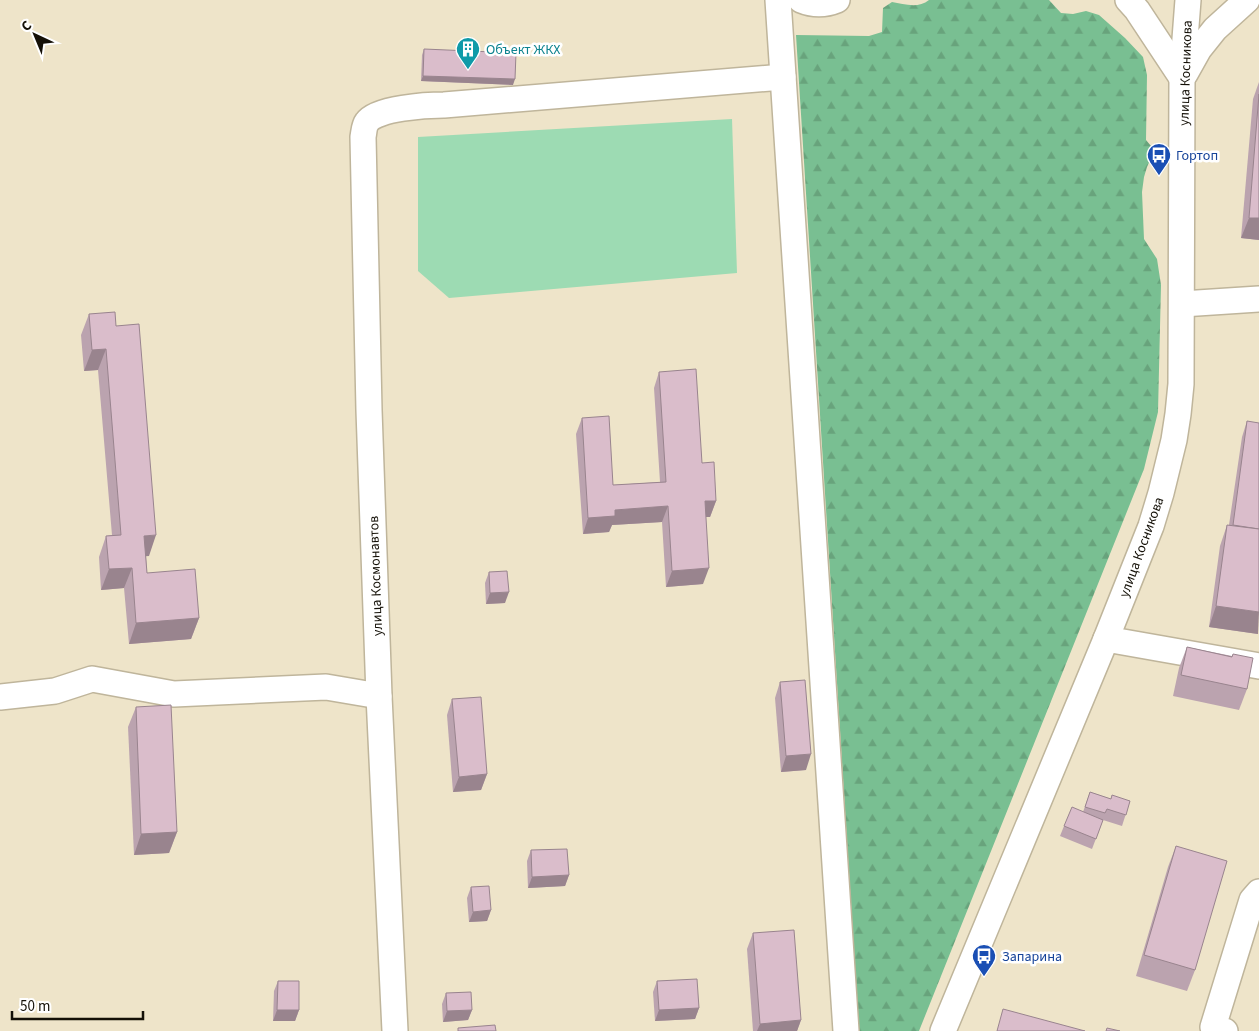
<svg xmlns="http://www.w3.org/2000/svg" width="1259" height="1031" viewBox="0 0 1259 1031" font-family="'Source Sans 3',sans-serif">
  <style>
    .forest { fill: url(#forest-firs) }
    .garden { fill: #9ddbb3 }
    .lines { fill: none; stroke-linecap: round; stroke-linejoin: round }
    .minor-casing { stroke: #bfb59b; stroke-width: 28 }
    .minor { stroke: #fff; stroke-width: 25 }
    .wall { fill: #bba3af }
    .shaded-wall { fill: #99848e }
    .building { fill: #dabdcb; stroke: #99848e }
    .labels { text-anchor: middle; stroke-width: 5; stroke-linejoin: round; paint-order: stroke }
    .culture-label { font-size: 14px; fill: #0d838f; stroke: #fff; text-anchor: start }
    .street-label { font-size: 14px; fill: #141007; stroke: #fff }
    .transit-label { font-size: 14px; fill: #164399; stroke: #fff; text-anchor: start }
  </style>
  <defs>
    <pattern id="forest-firs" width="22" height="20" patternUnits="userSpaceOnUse" patternTransform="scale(1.25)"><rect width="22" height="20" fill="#79bf92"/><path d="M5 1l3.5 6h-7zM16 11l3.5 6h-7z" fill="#68a37c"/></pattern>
  </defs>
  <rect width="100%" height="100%" fill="#eee4c9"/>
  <!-- forest -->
  <path class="forest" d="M929 0H1049L1061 13 1073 14 1086 11 1099 15 1125 38 1143 57 1147 75 1146 140 1151 146 1153 154 1147 167 1144 177 1142 192 1144 239 1157 259 1161 285 1158 412 1144 469 919 1031H859L796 35 869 36 882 32 883 8 892 2C904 4 918 9 929 0Z"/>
  <!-- garden -->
  <path class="garden" d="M732 119 737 273 449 298 418 271V137Z"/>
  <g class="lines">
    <!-- minor casing -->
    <g class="minor-casing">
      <g id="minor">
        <path d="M778 0 846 1031"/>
        <path d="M801 0C813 5 825 5 837 0"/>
        <path d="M1128 0 1137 10 1182 78"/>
        <path d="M1185 74 1199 49 1215 29 1247 0"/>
        <path d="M1182 304 1259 299"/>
        <path d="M1106 639 1259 666"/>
        <path d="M0 697 55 691 92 679 174 694 326 687 379 696"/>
        <path d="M395 1031 379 696 369 410 363 137C364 132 364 126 367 122 376 108 428 105 444 105L783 77"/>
        <path d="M943 1031 1106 639 1151 526 1161 493 1174 440 1178 414 1181 384 1182 78 1188 0"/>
        <path d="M1225 1031 1213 1027 1252 900 1259 892"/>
      </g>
    </g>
    <!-- minor -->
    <use href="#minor" class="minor"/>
  </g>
  <!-- wall -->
  <g class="wall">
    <path d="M424 49 513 85 421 81 422 55Z"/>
    <path d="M1259 82V240L1241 238 1253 99Z"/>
    <path d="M89 314 116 326 149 556H146L147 573 199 618 191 639 129 644 124 588 101 590 99 557 106 536 112 535 98 370 84 371 81 335Z"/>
    <path d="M659 372 702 463 716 501 710 517H706L703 584 666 587 662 522 612 525 609 532 583 534 576 434 582 418 613 485 660 482 654 388Z"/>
    <path d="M1247 421 1258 634 1209 627 1220 546 1227 525H1229L1242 437Z"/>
    <path d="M489 572 505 603 486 604 485 583Z"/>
    <path d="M1187 647 1232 656 1247 689 1239 710 1173 696 1179 668Z"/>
    <path d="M780 682 806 770 781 772 775 698Z"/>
    <path d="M452 699 487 774 481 790 453 792 447 715Z"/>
    <path d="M136 707 177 832 169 853 134 855 128 727Z"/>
    <path d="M1090 792 1111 799 1130 801 1122 826 1103 820 1092 849 1060 836 1064 826 1083 812Z"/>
    <path d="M1176 846 1195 970 1187 991 1136 976 1168 867Z"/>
    <path d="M531 850 569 875 565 886 528 888 527 861Z"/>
    <path d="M471 887 491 910 487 921 469 922 467 898Z"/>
    <path d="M753 933 801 1020 797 1031H753L747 949Z"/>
    <path d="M278 981 299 1010 295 1021H273L274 991Z"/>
    <path d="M657 981 699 1008 695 1019 655 1021 653 992Z"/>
    <path d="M446 993 472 1010 468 1020 443 1022 442 1004Z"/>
  </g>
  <!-- shaded-wall -->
  <g class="shaded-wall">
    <path d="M423 76 515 79 513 85 421 81Z"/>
    <path d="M1249 218H1259V240L1241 238Z"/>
    <path d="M106 349 98 370 84 371 92 350Z"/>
    <path d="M705 501H716L710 517H699Z"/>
    <path d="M668 506 662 522 612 525 609 532 583 534 588 518 615 510Z"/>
    <path d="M156 535 149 556 136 557 144 536Z"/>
    <path d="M132 568 124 588 101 590 109 569Z"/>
    <path d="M709 568 703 584 666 587 672 571Z"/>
    <path d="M509 592 505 603 486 604 490 593Z"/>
    <path d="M1216 606 1259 612 1258 634 1209 627Z"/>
    <path d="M199 618 191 639 129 644 136 623Z"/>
    <path d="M811 754 806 770 781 772 786 756Z"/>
    <path d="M487 774 481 790 453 792 459 777Z"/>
    <path d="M177 832 169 853 134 855 141 834Z"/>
    <path d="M569 875 565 886 528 888 532 877Z"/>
    <path d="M491 910 487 921 469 922 473 912Z"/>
    <path d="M699 1008 695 1019 655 1021 659 1010Z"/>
    <path d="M277 1010H299L295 1021H273Z"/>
    <path d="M472 1010 468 1020 443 1022 447 1011Z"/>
    <path d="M801 1020 797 1031H757L760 1024Z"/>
  </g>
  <!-- building -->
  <g class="building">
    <path d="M424 49 516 53 515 79 423 76Z"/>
    <path d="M1259 94V218H1249Z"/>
    <path d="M115 312 116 326 139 324 156 535 144 536 147 573 195 569 199 618 136 623 132 568 109 569 106 536 121 535 106 349 92 350 89 314Z"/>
    <path d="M696 369 702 463 714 462 716 501H705L709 568 672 571 668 506 615 510V516L588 518 582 418 609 416 613 485 666 482 659 372Z"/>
    <path d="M1247 421 1259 423V529L1233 525Z"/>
    <path d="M1227 525 1259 529V612L1216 606Z"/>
    <path d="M507 571 509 592 490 593 489 572Z"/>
    <path d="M1187 647 1232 657 1233 654 1253 658 1247 689 1181 675Z"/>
    <path d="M805 680 811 754 786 756 780 682Z"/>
    <path d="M481 697 487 774 459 777 452 699Z"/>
    <path d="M171 705 177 832 141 834 136 707Z"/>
    <path d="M1090 792 1111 799 1112 795 1130 801 1126 815 1107 809 1105 813 1085 807Z"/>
    <path d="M1072 807 1103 820 1096 839 1064 826Z"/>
    <path d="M1176 846 1227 861 1195 970 1144 955Z"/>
    <path d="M567 849 569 875 532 877 531 850Z"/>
    <path d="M489 886 491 910 473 912 471 887Z"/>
    <path d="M794 930 801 1020 760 1024 753 933Z"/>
    <path d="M697 979 699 1008 659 1010 657 981Z"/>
    <path d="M278 981H299V1010H277Z"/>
    <path d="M471 992 472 1010 447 1011 446 993Z"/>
    <path d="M1003 1009 1085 1031H997Z"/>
    <path d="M495 1025 496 1031H458V1028Z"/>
    <path d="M1107 1028 1120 1031H1106Z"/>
  </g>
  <!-- icons -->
  <defs>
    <g id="building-pin" transform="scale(1.25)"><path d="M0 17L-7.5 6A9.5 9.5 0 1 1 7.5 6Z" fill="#0f9aa8" stroke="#fff"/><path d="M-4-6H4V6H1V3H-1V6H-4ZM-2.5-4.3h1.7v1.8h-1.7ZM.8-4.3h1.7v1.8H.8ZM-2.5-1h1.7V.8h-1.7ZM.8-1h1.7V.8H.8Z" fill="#fff"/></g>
    <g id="bus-pin" transform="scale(1.25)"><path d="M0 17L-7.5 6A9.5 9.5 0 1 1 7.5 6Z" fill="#1a4fb4" stroke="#fff"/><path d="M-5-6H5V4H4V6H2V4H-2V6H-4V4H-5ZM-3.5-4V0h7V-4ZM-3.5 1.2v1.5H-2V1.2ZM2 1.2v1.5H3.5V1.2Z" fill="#fff"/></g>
  </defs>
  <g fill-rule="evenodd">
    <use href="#building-pin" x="468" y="49"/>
    <use href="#bus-pin" x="1159" y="155"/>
    <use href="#bus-pin" x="984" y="956"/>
  </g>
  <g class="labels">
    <!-- culture labels -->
    <g class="culture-label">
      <text x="486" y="54">Объект ЖКХ</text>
    </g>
    <!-- street labels -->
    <g class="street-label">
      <text transform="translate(1185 73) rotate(-88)" y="5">улица Косникова</text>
      <text transform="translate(1141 547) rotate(-70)" y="5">улица Косникова</text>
      <text transform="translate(375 576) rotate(-92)" y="5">улица Космонавтов</text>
    </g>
    <!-- transit labels -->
    <g class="transit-label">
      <text x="1176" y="160">Гортоп</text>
      <text x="1002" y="961">Запарина</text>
    </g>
  </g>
  <!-- north arrow -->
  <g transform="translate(35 35) rotate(316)" stroke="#ffffff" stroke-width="4" paint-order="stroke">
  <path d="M0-4L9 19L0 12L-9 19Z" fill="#141007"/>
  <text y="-8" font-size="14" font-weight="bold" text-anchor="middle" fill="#141007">С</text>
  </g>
  <!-- scale -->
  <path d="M12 1011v8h131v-8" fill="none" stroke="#141007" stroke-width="2.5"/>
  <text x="20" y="1011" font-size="15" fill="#141007" stroke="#ffffff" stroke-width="4" paint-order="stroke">50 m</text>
</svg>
